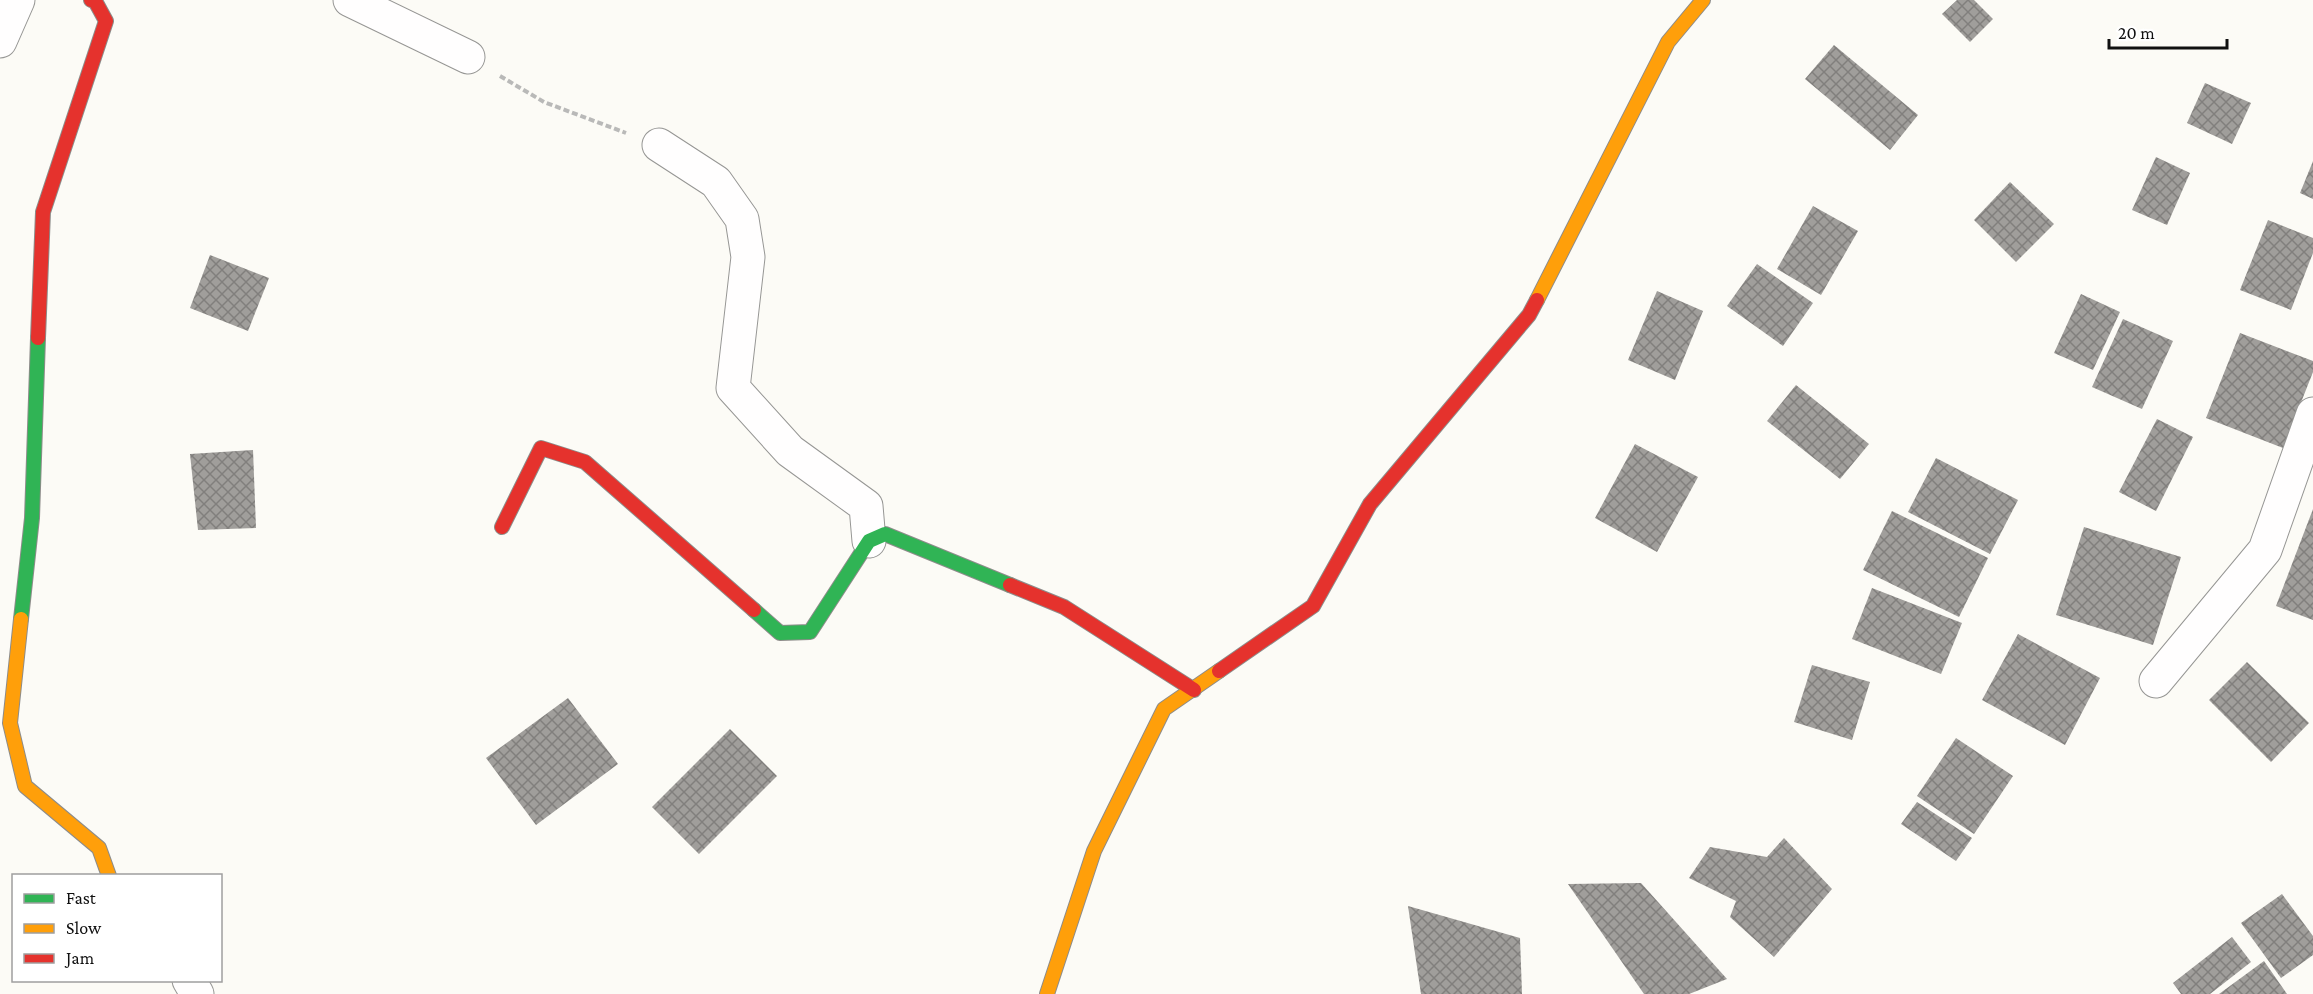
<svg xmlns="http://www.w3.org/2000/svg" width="2313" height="994" viewBox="0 0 2313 994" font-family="'Crimson Pro',serif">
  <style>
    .building { fill: url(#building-cross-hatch) }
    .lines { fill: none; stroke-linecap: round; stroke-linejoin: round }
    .street-casing { stroke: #969694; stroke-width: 35 }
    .fast-casing { stroke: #8d8c8a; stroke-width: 16 }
    .slow-casing { stroke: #8d8c8a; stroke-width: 16 }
    .jam-casing { stroke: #8d8c8a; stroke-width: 16 }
    .path { stroke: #b9b9b8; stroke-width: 4; stroke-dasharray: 6 3; stroke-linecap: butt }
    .street { stroke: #fffefe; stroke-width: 33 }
    .fast { stroke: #30b455; stroke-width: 14 }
    .slow { stroke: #ff9f0a; stroke-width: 14 }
    .jam { stroke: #e5322d; stroke-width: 14 }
  </style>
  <defs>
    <pattern id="building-cross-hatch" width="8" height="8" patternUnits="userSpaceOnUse" patternTransform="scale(1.5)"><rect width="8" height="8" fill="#a09e9b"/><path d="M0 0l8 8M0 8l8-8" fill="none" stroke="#817f7d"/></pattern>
  </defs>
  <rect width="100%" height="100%" fill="#fcfbf6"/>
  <!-- building -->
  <g class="building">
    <path d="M1957 0H1974L1993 19 1970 42 1942 14Z"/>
    <path d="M1834 45 1918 115 1890 150 1805 79Z"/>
    <path d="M2205 83 2251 103 2232 144 2187 123Z"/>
    <path d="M2156 157 2190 173 2167 225 2132 210Z"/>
    <path d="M2313 161V199L2300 193Z"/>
    <path d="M2010 182 2054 224 2016 262 1974 220Z"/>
    <path d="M1813 206 1858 231 1821 295 1777 269Z"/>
    <path d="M2268 220 2313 238V253L2291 310 2240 290Z"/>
    <path d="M210 255 269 278 248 331 190 308Z"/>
    <path d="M1757 264 1813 303 1783 346 1727 306Z"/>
    <path d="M1657 291 1703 311 1675 380 1628 360Z"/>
    <path d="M2081 294 2120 312 2093 370 2054 353Z"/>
    <path d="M2123 319 2173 341 2142 409 2092 387Z"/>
    <path d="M2240 333 2313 361V372L2283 448 2206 418Z"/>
    <path d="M1796 385 1869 444 1840 479 1767 421Z"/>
    <path d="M2157 419 2193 437 2156 511 2119 492Z"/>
    <path d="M1635 444 1698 477 1657 552 1595 518Z"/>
    <path d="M253 450 256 528 198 530 190 454Z"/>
    <path d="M1936 458 2018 500 1990 554 1908 512Z"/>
    <path d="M2313 509V620L2276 606Z"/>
    <path d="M1892 511 1988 558 1959 617 1863 570Z"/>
    <path d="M2084 527 2181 557 2153 645 2056 615Z"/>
    <path d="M1872 588 1962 623 1941 674 1852 639Z"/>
    <path d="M2018 634 2100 678 2065 745 1982 700Z"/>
    <path d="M2247 662 2309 723 2271 762 2209 700Z"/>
    <path d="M1812 665 1870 682 1852 740 1794 722Z"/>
    <path d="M568 698 618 764 536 825 486 758Z"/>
    <path d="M730 729 777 776 699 854 652 807Z"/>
    <path d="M1956 738 2013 776 1974 834 1917 796Z"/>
    <path d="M1917 802 1972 838 1956 861 1901 824Z"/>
    <path d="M1784 838 1832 889 1774 957 1730 917 1736 901 1689 878 1710 847 1767 857Z"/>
    <path d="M1641 883 1727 979 1689 994H1644L1568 884Z"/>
    <path d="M2282 894 2313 936V955L2281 978 2241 923Z"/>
    <path d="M1408 906 1520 938 1522 994H1421Z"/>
    <path d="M2232 937 2251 962 2210 994H2181L2173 983Z"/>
    <path d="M2264 961 2287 994H2219Z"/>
  </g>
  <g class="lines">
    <!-- street casing -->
    <g class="street-casing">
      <g id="street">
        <path d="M350 0 468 57"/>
        <path d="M0 41 18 0"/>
        <path d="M659 145 716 182 742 219 748 257 733 388 790 451 866 506 869 541"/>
        <path d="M2156 681 2265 550 2313 414"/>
        <path d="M189 980 197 994"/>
      </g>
    </g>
    <!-- fast casing -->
    <g class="fast-casing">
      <g id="fast">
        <path d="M754 610 780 633 810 632 869 541 885 534 1010 585"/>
        <path d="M21 619 32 518 38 338"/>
      </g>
    </g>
    <!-- slow casing -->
    <g class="slow-casing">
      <g id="slow">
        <path d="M1537 300 1668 42 1703 0"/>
        <path d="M21 619 10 723 25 786 99 848 109 876"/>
        <path d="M1047 994 1094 851 1164 709 1219 671"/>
      </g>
    </g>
    <!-- jam casing -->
    <g class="jam-casing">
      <g id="jam">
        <path d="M38 338 43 212 106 21 95 1 91 0"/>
        <path d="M502 527 541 448 585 462 754 610"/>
        <path d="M1010 585 1064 607 1194 690"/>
        <path d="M1219 671 1313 606 1370 504 1529 315 1537 300"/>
      </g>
    </g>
    <!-- path -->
    <path class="path" d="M500 76 544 102 626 133"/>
    <!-- street -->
    <use href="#street" class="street"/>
    <!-- fast -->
    <use href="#fast" class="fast"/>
    <!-- slow -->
    <use href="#slow" class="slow"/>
    <!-- jam -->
    <use href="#jam" class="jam"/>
  </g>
  <!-- legend -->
  <rect x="12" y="874" width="210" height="108" fill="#ffffff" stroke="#9f9f9f" stroke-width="1.5"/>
  <rect x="24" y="894" width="30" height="9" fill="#30b455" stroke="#9f9f9f" stroke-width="1.5"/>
  <text x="66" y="904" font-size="18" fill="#101010">Fast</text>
  <rect x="24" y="924" width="30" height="9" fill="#ff9f0a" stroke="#9f9f9f" stroke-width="1.5"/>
  <text x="66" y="934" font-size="18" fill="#101010">Slow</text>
  <rect x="24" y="954" width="30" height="9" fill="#e5322d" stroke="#9f9f9f" stroke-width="1.5"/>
  <text x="66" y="964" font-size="18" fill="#101010">Jam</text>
  <!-- scale -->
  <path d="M2109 39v9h118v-9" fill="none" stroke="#101010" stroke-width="3"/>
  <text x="2118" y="39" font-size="18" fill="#101010" stroke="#ffffff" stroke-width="4.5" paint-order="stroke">20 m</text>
</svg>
